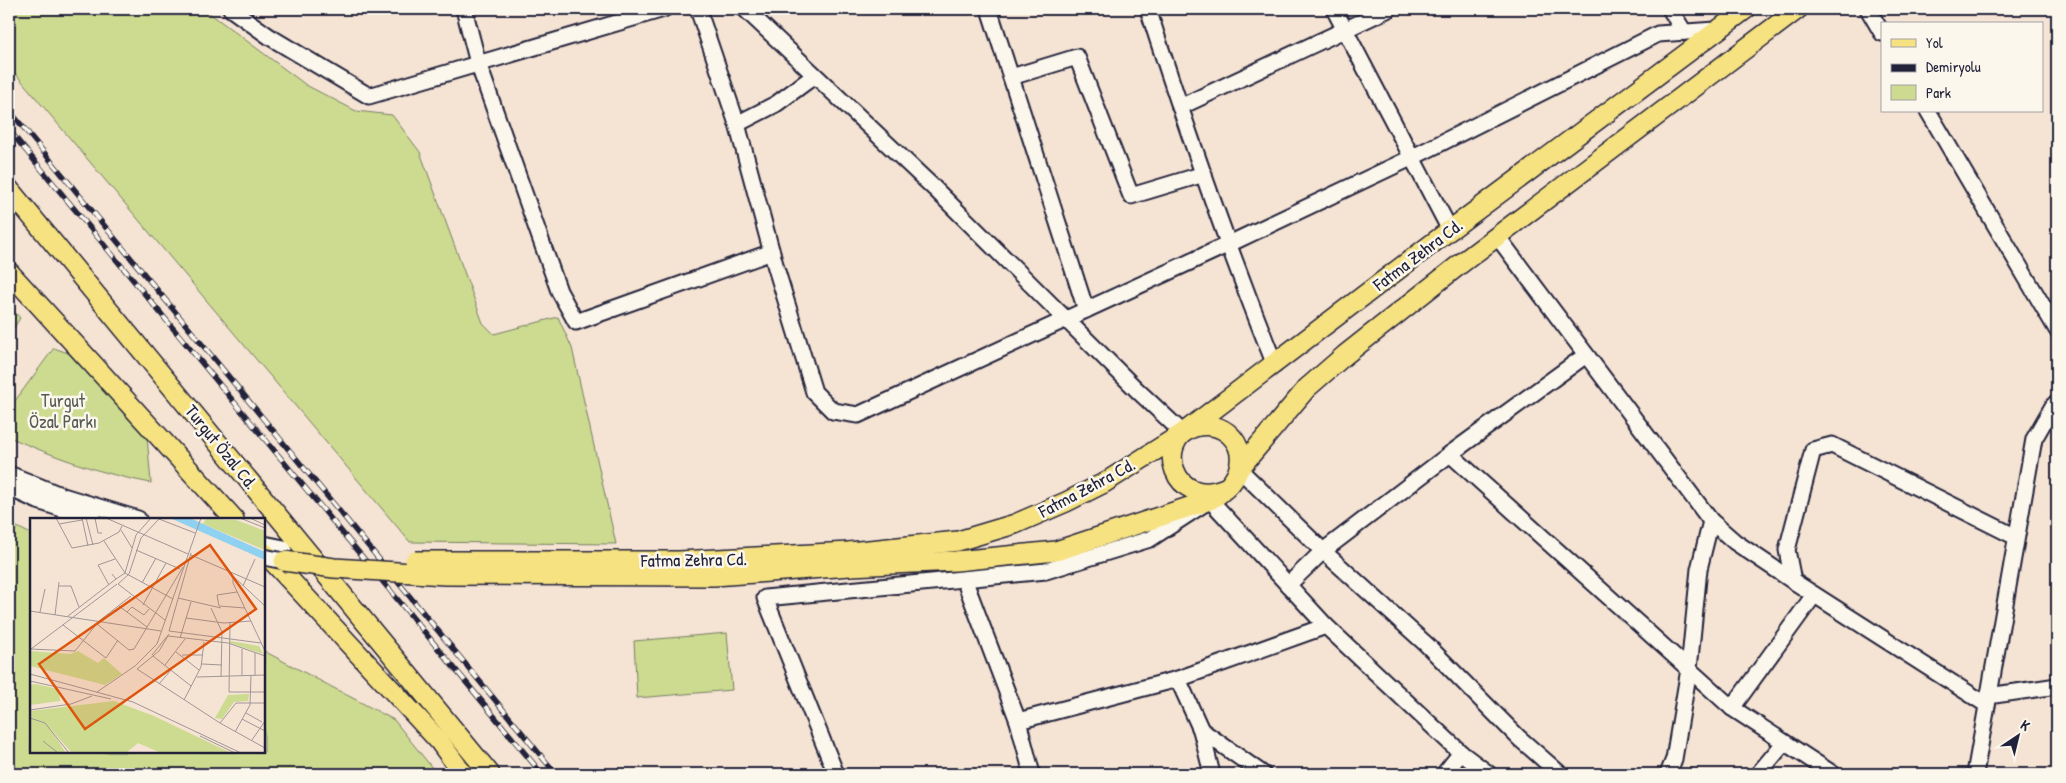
<svg xmlns="http://www.w3.org/2000/svg" width="2066" height="783" viewBox="0 0 2066 783" font-family="'Patrick Hand',sans-serif">
  <style>
    .green { fill: #ccdb8f; stroke: #777e65 }
    .lines { fill: none; stroke-linecap: round; stroke-linejoin: round }
    .minor-casing { stroke: #22223b; stroke-width: 19 }
    .major-casing { stroke: #22223b; stroke-width: 22 }
    .minor { stroke: #fbf7ec; stroke-width: 15 }
    .major { stroke: #f7e281; stroke-width: 19 }
    .rail-casing { stroke: #22223b; stroke-width: 5.5 }
    .rail { stroke: #fbf7ec; stroke-width: 4; stroke-dasharray: 11; stroke-linecap: butt }
    .minor-bridge-casing { stroke: #22223b; stroke-width: 19; stroke-linecap: butt }
    .major-bridge-casing { stroke: #22223b; stroke-width: 22; stroke-linecap: butt }
    .minor-bridge { stroke: #fbf7ec; stroke-width: 15 }
    .major-bridge { stroke: #f7e281; stroke-width: 19 }
    .labels { text-anchor: middle; stroke-width: 5; stroke-linejoin: round; paint-order: stroke }
    .street-label { font-size: 18px; fill: #22223b; stroke: #fbf7ec }
    .park-label { font-size: 18px; fill: #555a54; stroke: #fbf7ec }
    .inset-road { fill: none; stroke: #a19697; stroke-width: 1 }
    .view { fill: #de560e; fill-opacity: 0.15; stroke: #de560e; stroke-width: 2.5 }
    .inset-edge { fill: none; stroke: #22223b; stroke-width: 2.5 }
  </style>
  <rect width="100%" height="100%" fill="#f5e3d4"/>
  <filter id="ink" filterUnits="userSpaceOnUse"><feTurbulence type="fractalNoise" baseFrequency=".02" numOctaves="2"/><feDisplacementMap in="SourceGraphic" scale="10" xChannelSelector="R" yChannelSelector="G"/><feConvolveMatrix kernelMatrix="1 2 1 2 8 2 1 2 1" color-interpolation-filters="sRGB"/></filter>
  <g filter="url(#ink)">
    <!-- green -->
    <g class="green">
      <path d="M9 9H204L306 85 356 111 392 115 420 152 483 323 494 334 558 317 572 348 616 544 410 542 9 66Z"/>
      <path d="M9 305 20 318 9 336Z"/>
      <path d="M54 348 68 353 147 436 151 483C101 474 55 457 9 437V409Z"/>
      <path d="M9 523 31 534V752H264V651L394 720 437 774H9Z"/>
      <path d="M727 633 732 690 637 698 634 641Z"/>
    </g>
    <g class="lines">
      <!-- minor casing -->
      <g class="minor-casing">
        <g id="minor">
          <path d="M231 9 270 37 369 96 664 9"/>
          <path d="M464 9 478 63 559 291 576 322 772 252"/>
          <path d="M698 9 737 124 776 268 814 392 833 411 858 415 1229 244 1411 158 1658 34 1715 30"/>
          <path d="M745 9 935 189 1137 390 1183 433"/>
          <path d="M989 9 1086 310"/>
          <path d="M1148 9C1186 128 1228 248 1275 365"/>
          <path d="M1334 9 1450 230"/>
          <path d="M1670 9 1684 32"/>
          <path d="M1868 9 1882 33"/>
          <path d="M1011 77 1077 57 1131 196 1204 174"/>
          <path d="M1180 107 1389 9"/>
          <path d="M1928 111 2057 330"/>
          <path d="M737 124 776 104 814 76"/>
          <path d="M1497 236 1711 521 1735 542 1793 581"/>
          <path d="M1450 454 1732 708 1833 774"/>
          <path d="M1239 469 1323 551 1427 645 1519 738 1560 774"/>
          <path d="M9 474 63 496 138 519"/>
          <path d="M9 488 38 501 93 519"/>
          <path d="M264 544 284 548"/>
          <path d="M964 579 1018 721 1032 774"/>
          <path d="M1288 585 1323 551 1450 454 1586 355"/>
          <path d="M1178 679 1201 730 1212 774"/>
          <path d="M1988 696 2057 686"/>
          <path d="M1987 705 1793 581 1787 550 1813 450 1832 445 2016 537"/>
          <path d="M1732 708 1814 595"/>
          <path d="M1018 721 1178 679 1326 626"/>
          <path d="M1201 730 1263 774"/>
          <path d="M836 774 765 598 1046 571 1150 539 1210 500 1326 626 1461 753 1489 774"/>
          <path d="M1444 774 1461 753"/>
          <path d="M1668 774 1674 759 1689 669 1699 569 1711 521"/>
          <path d="M1758 774 1784 743"/>
          <path d="M1975 774 2034 439 2053 406 2057 402"/>
        </g>
      </g>
      <!-- major casing -->
      <g class="major-casing">
        <g id="major">
          <path d="M9 189 490 774"/>
          <path d="M9 272 234 519"/>
          <path d="M1239 469 1307 388 1345 355 1459 265 1798 9"/>
          <path d="M264 552 439 741 463 774"/>
          <path d="M849 552 958 541 1015 524 1066 502 1104 483 1183 433 1450 230 1746 9"/>
          <path d="M850 566 956 561 1056 551 1210 500C1221 494 1234 483 1238 471 1248 443 1222 419 1195 427 1153 439 1173 510 1225 488"/>
        </g>
      </g>
      <!-- minor -->
      <use href="#minor" class="minor"/>
      <!-- major -->
      <use href="#major" class="major"/>
      <!-- rail casing -->
      <g class="rail-casing">
        <g id="rail">
          <path d="M9 110 556 774"/>
          <path d="M9 130 542 774"/>
        </g>
      </g>
      <!-- rail -->
      <use href="#rail" class="rail"/>
      <!-- minor-bridge casing -->
      <g class="minor-bridge-casing">
        <path id="minor-bridge" d="M264 557 284 561"/>
      </g>
      <!-- major-bridge casing -->
      <g class="major-bridge-casing">
        <g id="major-bridge">
          <path d="M284 561 334 568 445 575 714 576 850 566"/>
          <path d="M415 561H679L849 552"/>
        </g>
      </g>
      <!-- minor-bridge -->
      <use href="#minor-bridge" class="minor-bridge"/>
      <!-- major-bridge -->
      <use href="#major-bridge" class="major-bridge"/>
    </g>
  </g>
  <g class="labels">
    <!-- street labels -->
    <g class="street-label">
      <text transform="translate(1418 255) rotate(-37)" y="6">Fatma Zehra Cd.</text>
      <text transform="translate(221 447) rotate(51)" y="6">Turgut Özal Cd.</text>
      <text transform="translate(1087 488) rotate(-28)" y="6">Fatma Zehra Cd.</text>
      <text transform="translate(694 560) rotate(-1)" y="6">Fatma Zehra Cd.</text>
    </g>
    <!-- park labels -->
    <g class="park-label">
      <text x="63" y="407">Turgut<tspan x="63" dy="21">Özal Parkı</tspan></text>
    </g>
  </g>
  <!-- overview -->
  <g transform="translate(30 518)">
    <rect width="235" height="235" fill="#f5e3d4"/>
    <path d="M176 1 206 2 235 13V32L173 6ZM200 123 229 128 233 136 200 125ZM0 133 40 136 48 133 68 145 74 140 92 156 75 167 0 148ZM5 166 29 171 30 183 0 187V167ZM219 176 218 183 204 184 192 201 185 200 198 177ZM84 183 124 198 201 235H131L108 225 96 235H42L19 209 36 235H0V193Z" fill="#ccdb8f"/>
    <path d="M140 0H160L235 34V42Z" fill="#8fd1f1"/>
    <path class="inset-road" d="M26 0 42 30 69 25 89 14 92 8M52 0 58 28M56 0 63 27M65 0 68 15H72M76 0 158 36M210 0 235 10M220 0 235 7M129 1 111 20 99 56 88 66 135 102M129 1 165 15M29 6 52 2M91 12 102 30M74 23 95 55 143 81M106 32 150 51M161 37 235 69M82 56 86 61 95 55 106 17 121 0M203 58V65L235 133M203 58 235 88M112 65 126 40M79 67 68 47 85 41M29 68H41L49 89M213 68 225 41M207 74 187 77 189 88 215 90M148 80 191 90M113 87 136 45M89 88 117 109M181 90 192 114 191 159M0 93 131 113M10 94 15 71M97 94 102 89 114 97 119 91M25 97 29 64M38 98 86 61M156 100 194 105 221 103M200 104 199 174H235M67 106 99 132 104 131 153 49M33 107 76 140 88 122M139 113 231 125M139 113 161 35M150 120 161 84M0 131 45 133 69 103 101 78M1 131 87 66M146 134 169 152M122 137 139 116M152 137H173M123 138 161 168M235 138 198 125 138 118 129 133 107 151 190 205 235 230M172 146 192 147M135 147 155 121M0 156 103 184 211 235M212 157V131M225 157V135M167 159 235 157M0 163 81 181M129 166 141 152M67 174 105 148 127 126 171 0M154 182 171 149 174 124M0 192 41 186 62 178M216 195 232 204M0 200 15 205 39 235M212 201 235 213M190 205 206 185H235M205 214 220 187 221 157M170 218 205 235M222 222 235 203M13 223 28 235"/>
    <path class="view" d="M180 27 226 91 55 211 9 146Z"/>
    <rect width="235" height="235" class="inset-edge"/>
  </g>
  <!-- margin -->
  <rect width="2066" height="783" fill="none" stroke="#fbf7ec" stroke-width="30"/>
  <rect x="15" y="15" width="2036" height="753" fill="none" stroke="#22223b" stroke-width="2" filter="url(#ink)"/>
  <!-- legend -->
  <rect x="1881" y="22" width="162" height="90" fill="#fbf7ec" stroke="#a4a2a5"/>
  <rect x="1891" y="39" width="25" height="8" fill="#f7e281" stroke="#a4a2a5"/>
  <text x="1926" y="48" font-size="15" fill="#22223b">Yol</text>
  <rect x="1891" y="64" width="25" height="8" fill="#22223b" stroke="#a4a2a5"/>
  <text x="1926" y="72" font-size="15" fill="#22223b">Demiryolu</text>
  <rect x="1891" y="85" width="25" height="15" fill="#ccdb8f" stroke="#a4a2a5"/>
  <text x="1926" y="98" font-size="15" fill="#22223b">Park</text>
  <!-- north arrow -->
  <g transform="translate(2018 736) rotate(35)" stroke="#fbf7ec" stroke-width="4" paint-order="stroke">
  <path d="M0-4L9 19L0 12L-9 19Z" fill="#22223b"/>
  <text y="-8" font-size="14" font-weight="bold" text-anchor="middle" fill="#22223b">K</text>
  </g>
</svg>
